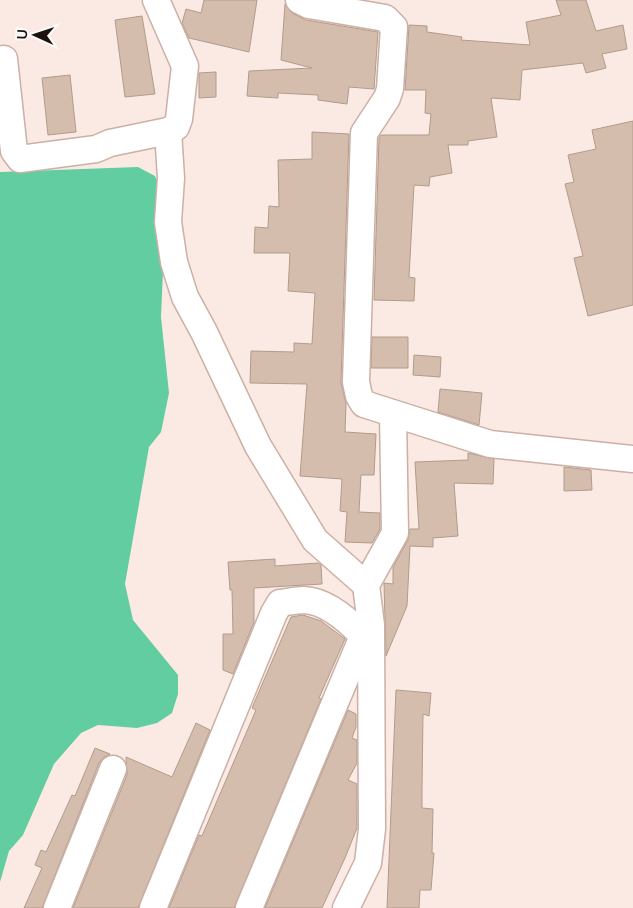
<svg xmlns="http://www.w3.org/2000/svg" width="633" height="908" viewBox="0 0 633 908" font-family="Mulish,sans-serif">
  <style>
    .forest { fill: #62cda1 }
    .building { fill: #d4bdac; stroke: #b19b8b }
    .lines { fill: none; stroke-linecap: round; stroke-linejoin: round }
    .minor-casing { stroke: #cbb0a6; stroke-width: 29 }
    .minor { stroke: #fff; stroke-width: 26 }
  </style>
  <rect width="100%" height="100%" fill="#fbeae3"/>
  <!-- forest -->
  <path class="forest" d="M138 167 155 176 166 202 161 317 169 393 161 432 149 447 125 584 133 620 178 675V694L172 713 157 723 137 728 98 725 81 733 54 764 23 835 9 851 0 882V172Z"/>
  <!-- building -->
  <g class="building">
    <path d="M204 0H257L249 52 189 38 182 23 186 9 201 13Z"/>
    <path d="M556 0H586L596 31 623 25 627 49 602 54 606 68 586 73 583 63 522 70 520 100 491 98 497 137 468 141V145H448L452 173 430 177 429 186 414 185 409 277 415 278 414 301 374 300 379 138 381 135H429L431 114 425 113 426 90H405L409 25 427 26V32L462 37 461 40 530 45 526 22 561 15Z"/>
    <path d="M285 4 292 13 306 20 378 32 374 89 349 87 347 104 318 100V95L278 93V98L247 96 249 71 312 68 281 60Z"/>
    <path d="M142 16 155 94 125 97 115 20Z"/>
    <path d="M216 72V97L199 98V73Z"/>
    <path d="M70 75 76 132 48 135 42 78Z"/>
    <path d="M633 121V305L588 316 574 258 583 256 565 184 574 182 568 155 596 149 592 130Z"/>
    <path d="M312 132 349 134 341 382 346 404 345 432 376 434 374 475H361L359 512 380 513V529L372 543 345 542 347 512 340 511 342 479 300 476 307 384 250 383 251 351 294 352V343L312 344 315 293 288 291 290 253H254L255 227 268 228 269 206 279 207 278 160 312 159Z"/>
    <path d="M372 337H408V368H371Z"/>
    <path d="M414 355 441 357 440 377 413 375Z"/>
    <path d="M440 389 482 393 479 425 438 412Z"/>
    <path d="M468 453 494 459 493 484 454 483 458 536 433 538V547L410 546 407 606 386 656 384 583 393 584V567L408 540 410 529H419L415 462 468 460Z"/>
    <path d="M564 467 591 470 592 490 564 491Z"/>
    <path d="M275 559V566L318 563 321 565 322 584 254 588V622L233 674 223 670V634H233L232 590H230L228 562Z"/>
    <path d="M303 615 321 621 345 639 319 698 321 699 234 908H169L199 835 202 836 256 710 252 708 291 617Z"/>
    <path d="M396 690 431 693 429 716 423 714 422 789V808L433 809 432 853H434L431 890H420L419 908H387Z"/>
    <path d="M348 710 356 714V727L352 738 357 740V763L348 780 357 784V828L345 858 322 908H265Z"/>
    <path d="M196 723 210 730 138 908H73L127 775 126 757 172 777Z"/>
    <path d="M95 748 110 754 103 758 99 763 42 908H24L42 868 35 865 41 850 46 852 72 795 75 796Z"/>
  </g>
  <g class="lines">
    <!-- minor casing -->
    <g class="minor-casing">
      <g id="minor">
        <path d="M299 0 309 5 385 18 394 27 390 89 387 98 364 133 356 382 359 396 364 404 490 444 633 459"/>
        <path d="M4 59 14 151 20 159 96 149 110 143 168 131 176 127 179 119 185 66 156 0"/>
        <path d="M168 131 171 178 168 222 174 262 185 297 204 332 258 446 315 540 366 585"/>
        <path d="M57 908 113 769"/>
        <path d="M153 908 274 613 280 603C288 602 296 600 304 600 326 601 348 620 363 636"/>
        <path d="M249 908 363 636 369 628"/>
        <path d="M346 908 368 863 372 829 371 625 366 585 395 533 393 414"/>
      </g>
    </g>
    <!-- minor -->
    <use href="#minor" class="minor"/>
  </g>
  <!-- north arrow -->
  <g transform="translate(35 35) rotate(273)" stroke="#fbfbfb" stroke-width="4" paint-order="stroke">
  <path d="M0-4L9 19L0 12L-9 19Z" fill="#1b120e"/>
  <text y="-8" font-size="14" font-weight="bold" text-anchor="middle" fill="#1b120e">U</text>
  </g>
</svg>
